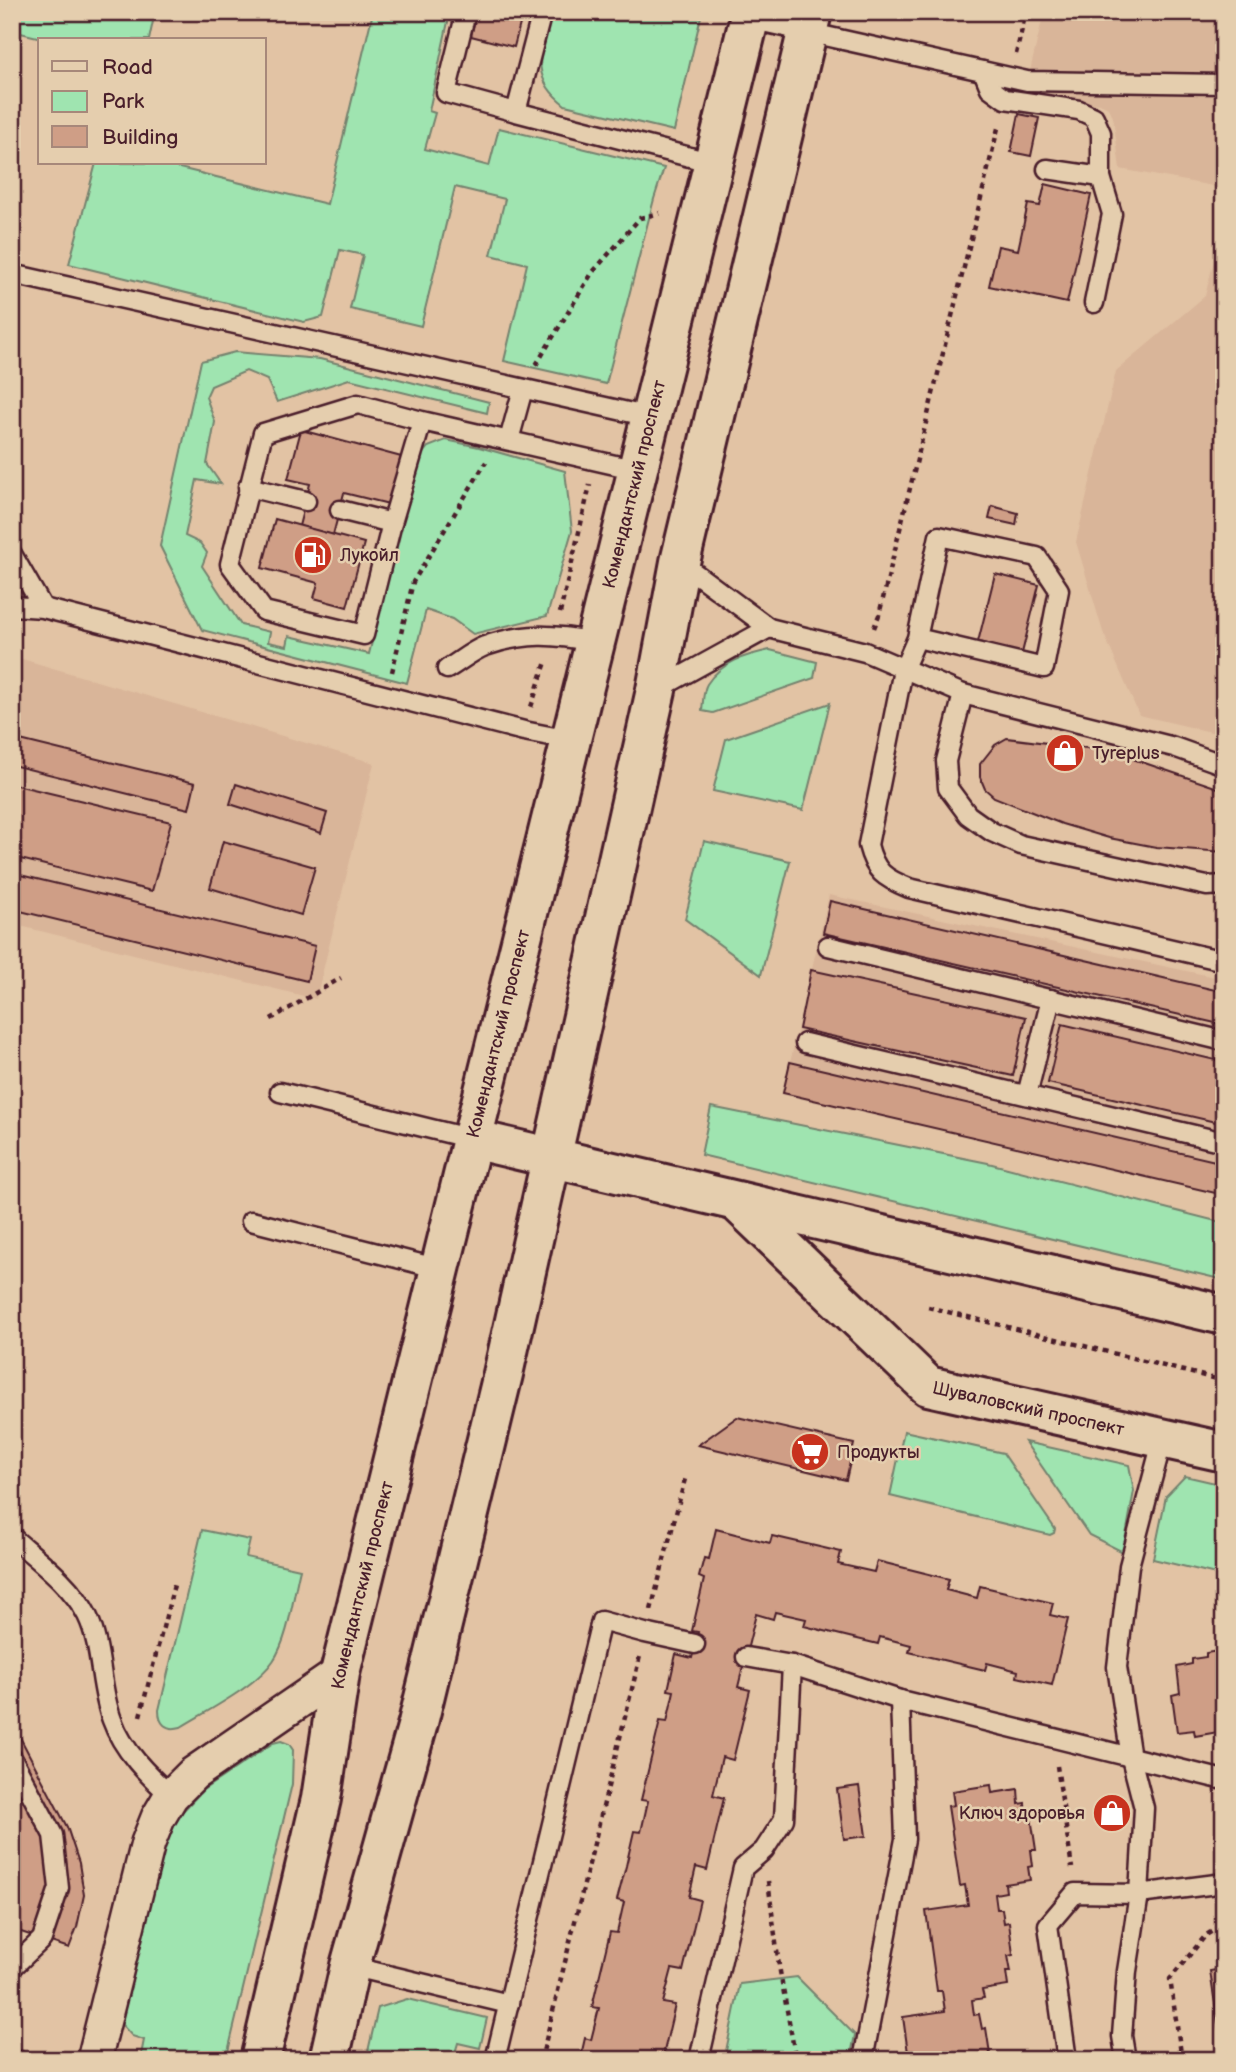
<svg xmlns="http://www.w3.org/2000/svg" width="1236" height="2072" viewBox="0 0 1236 2072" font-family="'Balsamiq Sans',sans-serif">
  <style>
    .built { fill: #d9b599 }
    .green { fill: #9fe4b0; stroke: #74826e; stroke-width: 2 }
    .building { fill: #cf9e86; stroke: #4a1f2b; stroke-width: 2 }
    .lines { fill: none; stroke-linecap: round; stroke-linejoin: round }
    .lane-casing { stroke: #4a1f2b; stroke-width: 23 }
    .street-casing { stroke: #4a1f2b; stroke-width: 38 }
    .secondary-casing { stroke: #4a1f2b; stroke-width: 44 }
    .path { stroke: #4a1f2b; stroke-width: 4.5; stroke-dasharray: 5 5; stroke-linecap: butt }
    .lane { stroke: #e5ceae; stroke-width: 18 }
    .street { stroke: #e5ceae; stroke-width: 33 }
    .secondary { stroke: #e5ceae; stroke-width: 38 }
    .labels { text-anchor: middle; stroke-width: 5; stroke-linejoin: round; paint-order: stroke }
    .street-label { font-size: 18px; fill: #4a1f2b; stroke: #e5ceae }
    .poi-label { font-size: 18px; fill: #4a1f2b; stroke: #e5ceae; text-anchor: start }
  </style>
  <rect width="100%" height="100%" fill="#e2c3a4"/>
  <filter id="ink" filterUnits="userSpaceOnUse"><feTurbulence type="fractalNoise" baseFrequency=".0143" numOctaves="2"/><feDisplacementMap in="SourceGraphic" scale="14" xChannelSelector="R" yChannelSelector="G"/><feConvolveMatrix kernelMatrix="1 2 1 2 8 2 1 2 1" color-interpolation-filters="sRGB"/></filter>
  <g filter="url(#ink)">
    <!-- built -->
    <g class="built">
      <path d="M1044 12H1224V188L1120 169 1113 117 1108 108 1100 104 1024 96Z"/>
      <path d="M1224 221V735L1139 715 1103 632 1076 542 1116 371 1205 296Z"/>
      <path d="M12 656 374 763 316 999 12 924Z"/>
      <path d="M829 895 1224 979V1195L783 1093Z"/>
    </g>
    <!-- green -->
    <g class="green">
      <path d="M12 12H155L149 40H50L12 31Z"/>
      <path d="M373 12H450L429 111 435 113 425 149 489 166 499 128 664 168 654 199 606 384 504 361 527 264 491 255 505 199 455 187 421 326 350 309 363 255 340 250 323 317 304 322 69 264 96 163H159L327 204Z"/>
      <path d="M550 12H702L674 131 565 105C528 77 541 51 550 12Z"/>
      <path d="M235 352 320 359 489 402 487 413 349 379 277 402 267 380 246 371 211 386 206 397 215 422 207 464 221 484 197 480 185 536 200 543 207 553 202 566 241 625 270 632 268 642 287 646 289 636 369 654 416 462 428 447 446 440 479 447 565 471 572 531 547 616 473 634 452 619 426 610 407 683 202 630 160 546 201 361Z"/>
      <path d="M770 650 817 662 814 678 713 713 702 711C703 703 703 690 707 684 721 662 746 655 770 650Z"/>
      <path d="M830 703 803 810 713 791 726 739Z"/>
      <path d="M704 841 790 861 761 975 685 919Z"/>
      <path d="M711 1107 988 1163 1224 1223V1280L701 1155Z"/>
      <path d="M904 1431 1003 1453 1055 1529 1054 1533 1050 1535 890 1496Z"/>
      <path d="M1025 1442 1129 1465 1134 1491 1123 1552 1089 1535Z"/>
      <path d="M1185 1476 1224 1485V1576L1153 1559 1166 1496Z"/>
      <path d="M202 1530 250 1540 246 1557 300 1569C293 1596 289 1638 273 1661 256 1686 207 1711 181 1727 166 1731 159 1724 159 1710Z"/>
      <path d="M281 1741 289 1744 293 1750 292 1784 226 2060H140L144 2040 132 2036 122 2025 123 2016 166 1841 181 1813 203 1790 273 1743Z"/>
      <path d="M797 1977 855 2035 850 2060H733L726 2051 740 1984Z"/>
      <path d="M407 1999 487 2018 480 2048 458 2043 453 2060H366L378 2008Z"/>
    </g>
    <!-- building -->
    <g class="building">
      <path d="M477 12H523L514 47 471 36Z"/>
      <path d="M1019 114 1039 118 1031 156 1011 152Z"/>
      <path d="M1045 184 1091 195 1067 303 989 286 998 246 1018 250 1028 204 1040 206Z"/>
      <path d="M301 430 405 458 393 505 344 493 333 535 299 526 310 484 288 479Z"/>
      <path d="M992 506 1018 513 1016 525 989 519Z"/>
      <path d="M275 519 364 543 347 607 314 598 318 583 262 568Z"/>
      <path d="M995 574 1039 585 1022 653 978 642Z"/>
      <path d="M12 738 195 783 189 809 12 765Z"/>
      <path d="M1007 738 1087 748 1130 758 1224 790V852L1156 847 1109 838 1062 824 994 797 985 789 980 777V764L995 745Z"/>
      <path d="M12 784 171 822 152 891 12 857Z"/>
      <path d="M236 784 327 813 321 833 230 804Z"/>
      <path d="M223 841 315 867 301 915 210 888Z"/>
      <path d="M12 873 315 946 307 981 12 909Z"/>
      <path d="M830 901 1224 992V1025L823 933Z"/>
      <path d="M811 970 1026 1017 1013 1076 799 1029Z"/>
      <path d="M1062 1024 1224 1062V1124L1048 1083Z"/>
      <path d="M790 1062 1224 1163V1195L783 1093Z"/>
      <path d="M737 1417 854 1444 846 1480 698 1445Z"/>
      <path d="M716 1529 770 1543 772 1536 841 1552 838 1564 874 1572 877 1561 949 1579 946 1590 977 1598 980 1586 1053 1603 1050 1615 1068 1619 1052 1685 1017 1677 1018 1671 987 1663 985 1670 909 1652 911 1645 880 1637 878 1644 804 1626 806 1619 775 1612 773 1619 756 1614 738 1687 750 1690 733 1760 722 1757 713 1795 724 1798 707 1870 696 1867 689 1897 700 1900 683 1971 672 1969 663 2003 675 2005 662 2060H580L585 2038 591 2040 599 2008 592 2007 610 1932 617 1933 624 1902 617 1900 626 1866 634 1831 641 1832 648 1801 641 1800 660 1721 667 1722 674 1691 668 1690 676 1654 692 1658 698 1632 692 1631 704 1579 699 1577 704 1558 709 1559Z"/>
      <path d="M1224 1650V1731L1195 1736 1194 1730 1177 1732 1172 1695 1180 1693 1177 1667 1192 1664V1659L1206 1657V1653Z"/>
      <path d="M12 1722 67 1827 79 1863 84 1895 77 1927 69 1948 12 1929Z"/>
      <path d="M991 1785 992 1793 1018 1789 1019 1804 1025 1803 1026 1818 1031 1817 1036 1850H1031L1033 1866 1028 1867 1030 1880 1005 1884 1006 1892 995 1894 997 1909H1002L1004 1923 1009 1922 1013 1955 1008 1956 1011 1972H1006L1008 1986 982 1990 984 1998 972 2000 974 2015 979 2014 982 2029 986 2028 991 2060H909L903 2017 945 2011 942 1991H937L926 1911 968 1905 965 1885 960 1886 948 1806 954 1805 952 1791Z"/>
      <path d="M859 1786 866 1836 844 1839 837 1789Z"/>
      <circle cx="1112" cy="1813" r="9"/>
      <path d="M1224 1955V2051H1222L1210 1971 1216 1970 1214 1956Z"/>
    </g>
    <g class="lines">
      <!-- lane casing -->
      <g class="lane-casing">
        <g id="lane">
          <path d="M466 12 446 93 516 112"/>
          <path d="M542 12 516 112 713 163"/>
          <path d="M749 19 1027 81 1224 84"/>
          <path d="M983 71 990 88 1005 99 1079 110 1094 117 1101 133V177L1112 214 1094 303"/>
          <path d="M1047 169 1101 177"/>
          <path d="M12 274 650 417"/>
          <path d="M422 421 358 404 263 433 230 564 264 611 364 635 392 523 422 421 637 470"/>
          <path d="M509 440 523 389"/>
          <path d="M248 487 306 501"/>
          <path d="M340 510 392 523"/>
          <path d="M12 554 43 608"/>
          <path d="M680 562 769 628 865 652 963 694 1174 747 1224 765"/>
          <path d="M12 606 43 608 524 731 570 740"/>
          <path d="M917 638 939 536 1037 557 1059 590 1044 668 917 638 903 670 868 845C875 872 884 878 909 888L1224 961"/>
          <path d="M447 669C459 662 472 651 485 646 526 632 553 634 595 642"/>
          <path d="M658 689 769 628"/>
          <path d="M963 694 946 761 948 788 968 815 992 832 1021 845 1207 886 1224 885"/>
          <path d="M828 946 1224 1041"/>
          <path d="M805 1043 1224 1142"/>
          <path d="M280 1092 472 1139"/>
          <path d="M1027 1095 1051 999"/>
          <path d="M251 1221 440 1269"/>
          <path d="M12 1537C38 1560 71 1584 87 1615 103 1648 99 1686 112 1720 123 1751 148 1775 171 1796"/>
          <path d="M746 1657 792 1665 900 1700 1224 1780"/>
          <path d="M12 1758 53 1835 59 1888 42 1939 12 1968"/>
          <path d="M350 1966 509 2004"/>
          <path d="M12 2059 17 2060"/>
          <path d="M495 2060 601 1621 645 1633 695 1644"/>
          <path d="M699 2060 743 1868 764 1850 784 1819 792 1665"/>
          <path d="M863 2060 905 1839 900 1700"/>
          <path d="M1067 2060 1048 1925 1075 1893 1139 1894 1224 1883"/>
          <path d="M1126 2060 1122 2036 1127 1971 1139 1894 1144 1808 1131 1758 1117 1667 1129 1566 1163 1438"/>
        </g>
      </g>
      <!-- street casing -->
      <g class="street-casing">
        <path id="street" d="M94 2060 148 1843 158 1818 171 1796 193 1774 340 1673"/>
      </g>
      <!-- secondary casing -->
      <g class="secondary-casing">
        <g id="secondary">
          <path d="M472 1139 1224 1315"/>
          <path id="s1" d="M737 1202 928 1386 1224 1452"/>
          <path id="s2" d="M260 2060 321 1799 340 1673 751 12"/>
          <path d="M329 2060 350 1966 418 1723 503 1374 656 690 680 562 812 12"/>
        </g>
      </g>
      <!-- path -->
      <g class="path">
        <path d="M1016 54 1026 12"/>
        <path d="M536 365 592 273 640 218 660 213"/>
        <path d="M560 613 590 485"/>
        <path d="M874 628 879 615 999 124"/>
        <path d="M392 672 413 582 486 462"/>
        <path d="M531 707 546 662"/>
        <path d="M271 1019 341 978"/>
        <path d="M928 1307 1224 1381"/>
        <path d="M651 1610 686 1475"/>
        <path d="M140 1716 174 1585"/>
        <path d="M1057 1766 1072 1868"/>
        <path d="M768 1881 779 1966 796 2060"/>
        <path d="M541 2060 640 1656"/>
        <path d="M1182 2060 1170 1979 1206 1935 1224 1924"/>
      </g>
      <!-- lane -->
      <use href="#lane" class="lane"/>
      <!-- street -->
      <use href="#street" class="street"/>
      <!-- secondary -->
      <use href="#secondary" class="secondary"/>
    </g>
  </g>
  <!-- icons -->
  <defs>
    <g id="fuel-disc" transform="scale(2.0125)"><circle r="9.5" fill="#c8321e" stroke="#e5ceae"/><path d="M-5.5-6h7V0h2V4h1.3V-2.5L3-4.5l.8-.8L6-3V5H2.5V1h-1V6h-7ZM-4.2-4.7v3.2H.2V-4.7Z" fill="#fff"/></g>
    <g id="shop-disc" transform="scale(2.0125)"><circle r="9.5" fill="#c8321e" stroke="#e5ceae"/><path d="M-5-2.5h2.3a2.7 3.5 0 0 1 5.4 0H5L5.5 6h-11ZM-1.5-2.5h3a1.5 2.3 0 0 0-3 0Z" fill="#fff"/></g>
    <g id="supermarket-disc" transform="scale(2.0125)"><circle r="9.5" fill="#c8321e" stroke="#e5ceae"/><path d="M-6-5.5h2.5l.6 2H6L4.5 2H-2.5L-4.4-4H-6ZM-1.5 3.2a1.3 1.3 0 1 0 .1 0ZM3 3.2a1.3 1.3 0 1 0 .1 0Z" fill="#fff"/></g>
  </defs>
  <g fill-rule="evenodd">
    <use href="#fuel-disc" x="313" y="555"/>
    <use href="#shop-disc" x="1065" y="753"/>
    <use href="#supermarket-disc" x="810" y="1452"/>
    <use href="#shop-disc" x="1112" y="1813"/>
  </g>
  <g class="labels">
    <!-- street labels -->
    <g class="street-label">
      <text dy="6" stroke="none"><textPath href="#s2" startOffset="1620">Комендантский проспект</textPath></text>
      <text dy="6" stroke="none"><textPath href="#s2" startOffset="1054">Комендантский проспект</textPath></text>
      <text dy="6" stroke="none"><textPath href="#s1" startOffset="368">Шуваловский проспект</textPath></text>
      <text dy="6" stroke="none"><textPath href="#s2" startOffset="486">Комендантский проспект</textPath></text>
    </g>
    <!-- poi labels -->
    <g class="poi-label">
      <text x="340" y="561">Лукойл</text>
      <text x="1092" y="759">Tyreplus</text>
      <text x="837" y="1458">Продукты</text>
      <text x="1085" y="1819" text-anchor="end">Ключ здоровья</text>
    </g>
  </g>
  <!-- margin -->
  <rect width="1236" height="2072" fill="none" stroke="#e5ceae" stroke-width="42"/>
  <rect x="21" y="21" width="1194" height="2030" fill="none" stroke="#4a1f2b" stroke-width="2.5" filter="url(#ink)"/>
  <!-- legend -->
  <rect x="38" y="38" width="228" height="126" fill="#e5ceae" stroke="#a7887a" stroke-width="2"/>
  <rect x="52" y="61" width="35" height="10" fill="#e5ceae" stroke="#a7887a" stroke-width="2"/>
  <text x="102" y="74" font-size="21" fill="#4a1f2b">Road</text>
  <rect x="52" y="91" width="35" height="21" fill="#9fe4b0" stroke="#a7887a" stroke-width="2"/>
  <text x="102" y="108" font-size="21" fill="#4a1f2b">Park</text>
  <rect x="52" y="126" width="35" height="21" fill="#cf9e86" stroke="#a7887a" stroke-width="2"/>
  <text x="102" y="144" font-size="21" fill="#4a1f2b">Building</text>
</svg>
